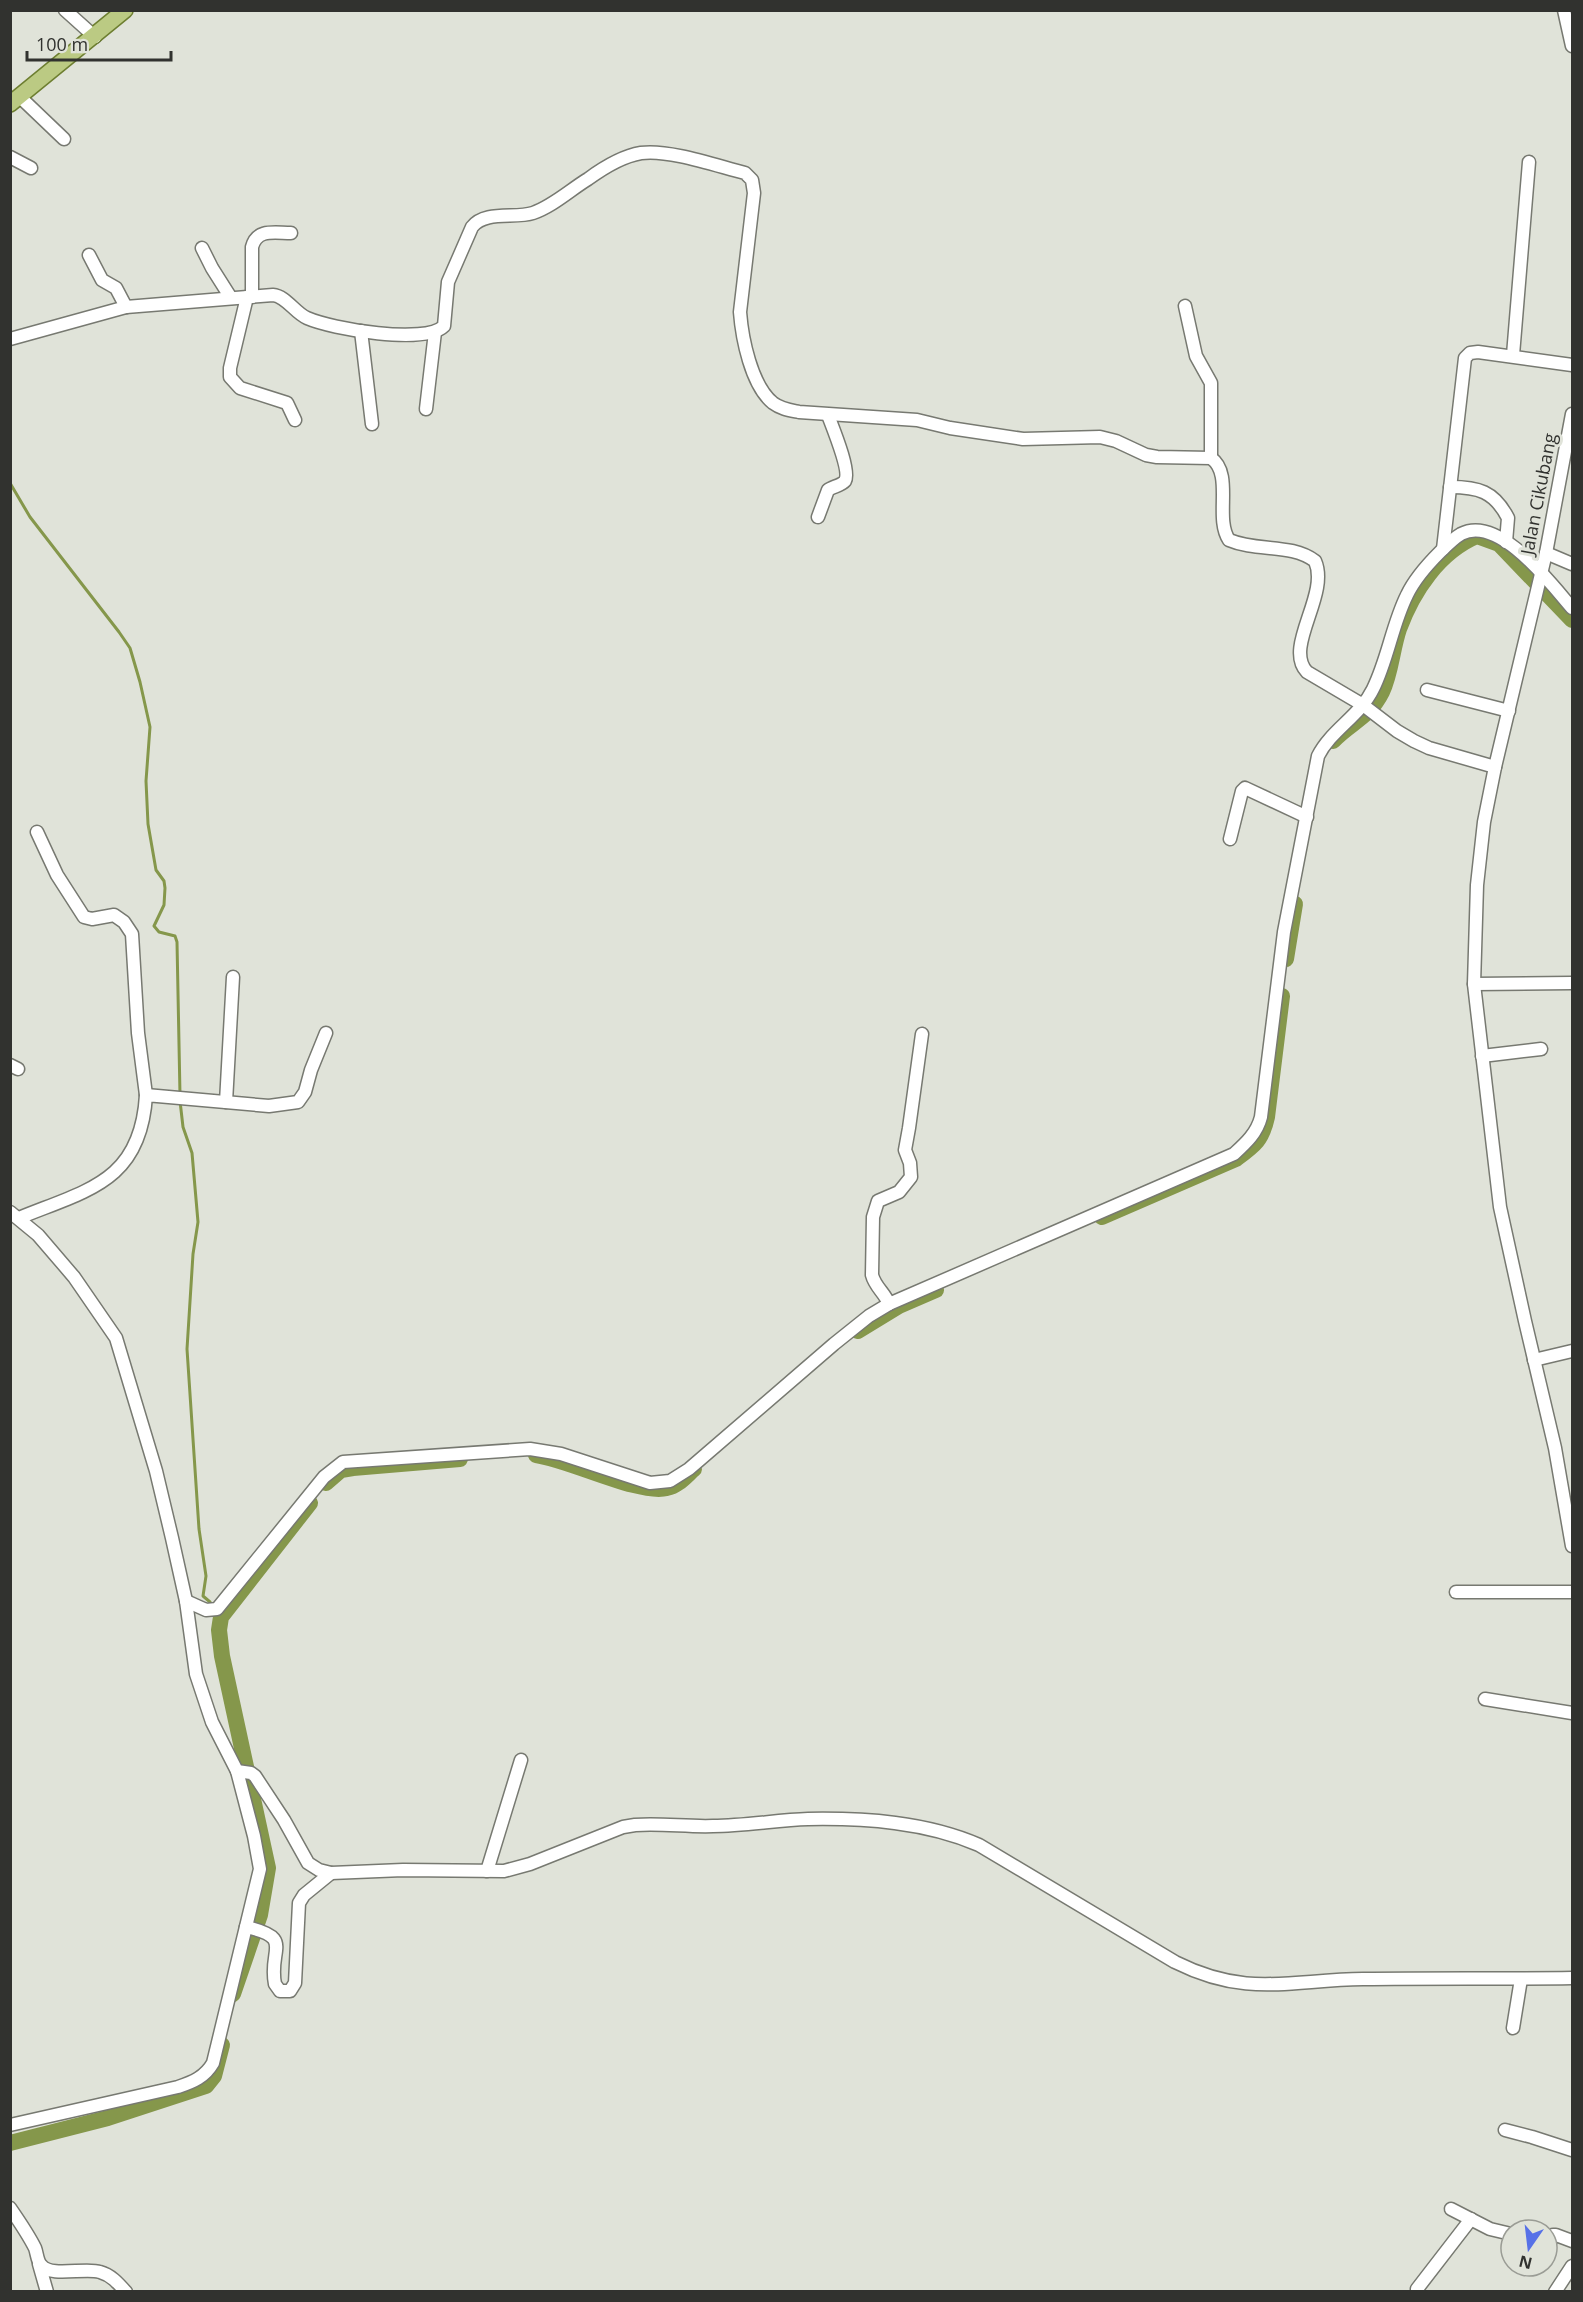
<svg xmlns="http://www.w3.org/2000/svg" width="1583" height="2302" viewBox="0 0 1583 2302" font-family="'Open Sans',sans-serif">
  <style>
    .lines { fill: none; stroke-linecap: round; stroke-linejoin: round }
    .stream { stroke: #85974b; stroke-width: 3 }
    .river { stroke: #85974b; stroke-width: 16 }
    .minor-casing { stroke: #777971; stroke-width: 15 }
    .major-casing { stroke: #6d7e30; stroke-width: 18 }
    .minor { stroke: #fff; stroke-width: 12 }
    .major { stroke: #bbca83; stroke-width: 15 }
    .labels { text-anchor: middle; stroke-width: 6; stroke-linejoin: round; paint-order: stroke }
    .street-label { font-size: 18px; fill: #31322f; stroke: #e0e3d9 }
  </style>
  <rect width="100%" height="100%" fill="#e0e3d9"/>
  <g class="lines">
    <!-- stream -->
    <g class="stream">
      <path d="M10 483 30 517 119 632 130 648 140 682 150 727 146 781 148 824 156 870 164 881 165 888 164 905 154 926 159 932 175 936 177 942 180 1095"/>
      <path d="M180 1101 183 1127 192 1153 198 1222 193 1254 187 1349 199 1529 206 1576 203 1596 210 1602"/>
    </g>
    <!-- river -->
    <g class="river">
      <path d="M1333 741C1351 722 1369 718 1382 692 1391 673 1392 650 1399 629 1413 591 1439 552 1477 536L1499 544 1572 620"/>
      <path d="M1286 959 1295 904"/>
      <path d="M1102 1217 1236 1159C1255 1145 1262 1140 1267 1117L1282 996"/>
      <path d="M858 1331 899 1306 936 1290"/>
      <path d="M536 1455C571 1460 639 1495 667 1488 678 1486 686 1476 694 1469"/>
      <path d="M326 1483 341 1470 353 1468 460 1459"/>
      <path d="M233 1994 260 1915 268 1868 222 1656 219 1630 221 1617 310 1503"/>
      <path d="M10 2143 108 2118 206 2086 214 2076 222 2045"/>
    </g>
    <!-- minor casing -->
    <g class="minor-casing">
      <g id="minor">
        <path d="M65 10 95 37"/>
        <path d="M1564 10 1572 46"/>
        <path d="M19 96 64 139"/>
        <path d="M10 157 31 168"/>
        <path d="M202 248 212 268 231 298"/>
        <path d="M89 255 102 280 116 288 126 307"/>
        <path d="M247 297 230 368V377L240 388 287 403 295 420"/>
        <path d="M252 297V247C257 228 275 233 291 233"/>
        <path d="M1185 306 1196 356 1211 383V458"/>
        <path d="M361 331 372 424"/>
        <path d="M10 339 126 307 273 295C286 296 295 313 307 318 332 329 425 345 444 326L448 282 472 227C485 210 515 219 533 213 553 206 570 190 588 179 603 168 623 156 641 153 669 149 717 166 745 173L752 180 754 193 740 312C742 338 751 385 773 403 781 409 789 410 799 412L917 420 950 428 1023 439 1100 437 1116 441 1146 455 1157 457 1211 458C1234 474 1214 518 1229 540 1257 552 1291 543 1315 561 1330 595 1283 647 1307 672L1363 705 1397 731 1414 741 1429 748 1495 767"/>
        <path d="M1513 355 1529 162"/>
        <path d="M426 409 435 332"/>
        <path d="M1572 414 1546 553 1495 767 1484 822 1477 885 1474 984 1500 1207 1525 1321 1555 1448 1572 1546"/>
        <path d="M1450 487C1478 487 1494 491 1508 518L1506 542"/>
        <path d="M818 517 828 490C832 487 842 485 845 481 851 471 832 426 828 415"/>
        <path d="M1443 549 1465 358 1470 353 1478 352 1572 365"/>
        <path d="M1546 553 1572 564"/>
        <path d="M1427 690 1509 711"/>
        <path d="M37 832 57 875 84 917 92 919 114 915 124 922 132 934 138 1033 146 1095"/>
        <path d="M1230 839 1242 791 1245 788 1307 817"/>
        <path d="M1474 984 1572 983"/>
        <path d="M1482 1056 1541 1049"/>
        <path d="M10 1065 18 1069"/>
        <path d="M226 1102 233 977"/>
        <path d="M10 1212 38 1235 74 1277 116 1338 156 1471 172 1538 186 1601 196 1674 212 1722 237 1771 251 1773 255 1776 284 1820 308 1863 319 1870 331 1873 403 1870 504 1871 530 1864 623 1827 635 1825C661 1823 687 1827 713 1826 745 1826 777 1820 808 1819 865 1818 926 1822 979 1845L1175 1962C1247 1998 1289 1980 1363 1979 1433 1978 1503 1979 1572 1978"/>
        <path d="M19 1218C87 1190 141 1182 146 1095L269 1106 298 1102 305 1092 311 1070 326 1033"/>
        <path d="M889 1304C885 1293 875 1287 872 1275L873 1217 878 1201 899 1192 911 1177 910 1163 905 1150 909 1128 922 1034"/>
        <path d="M1534 1360 1572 1351"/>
        <path d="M1456 1592H1572"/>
        <path d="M186 1601 206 1610 217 1609 324 1477 343 1462 530 1449 561 1454 650 1483 670 1481 689 1469 834 1344 869 1316 889 1304 1234 1154C1246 1143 1257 1133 1261 1117L1284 932 1318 756C1331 730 1360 716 1373 689 1388 659 1392 625 1407 595 1415 578 1427 565 1440 552 1446 546 1454 538 1461 534 1499 514 1551 584 1572 608"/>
        <path d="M1485 1699 1572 1713"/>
        <path d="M487 1871 521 1760"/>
        <path d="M246 1927C295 1938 268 1949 275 1984L280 1991H290L295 1983 299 1903 304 1895 331 1873"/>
        <path d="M1513 2028 1521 1979"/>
        <path d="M10 2125 178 2087C193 2082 205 2077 213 2063L260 1869 254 1836 237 1771"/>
        <path d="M1505 2130 1532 2137 1572 2150"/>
        <path d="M10 2208C19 2221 28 2234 35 2248 37 2253 37 2261 41 2265 51 2278 85 2267 100 2272 111 2275 118 2283 126 2292"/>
        <path d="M1451 2209 1490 2229 1511 2234"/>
        <path d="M1547 2240H1551L1553 2235H1556L1572 2241"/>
        <path d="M39 2264 47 2292"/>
        <path d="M1417 2289 1471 2219"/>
        <path d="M1555 2292 1572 2266"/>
      </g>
    </g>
    <!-- major casing -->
    <g class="major-casing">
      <path id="major" d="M10 104 125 10"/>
    </g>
    <!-- minor -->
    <use href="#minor" class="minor"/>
    <!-- major -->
    <use href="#major" class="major"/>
  </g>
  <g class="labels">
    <!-- street labels -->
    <g class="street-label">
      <text transform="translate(1539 494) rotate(-79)" y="6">Jalan Cikubang</text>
    </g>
  </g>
  <!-- border -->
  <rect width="1583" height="2302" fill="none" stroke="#31322f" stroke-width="24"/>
  <!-- north arrow -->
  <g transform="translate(1529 2248) rotate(194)"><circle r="28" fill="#e0e3d9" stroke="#9a9c95" stroke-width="1.5"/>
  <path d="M0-4.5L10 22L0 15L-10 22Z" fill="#5771e7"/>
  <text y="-9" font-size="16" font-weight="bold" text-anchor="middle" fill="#31322f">N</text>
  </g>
  <!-- scale -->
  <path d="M27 51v9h144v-9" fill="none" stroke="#31322f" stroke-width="3"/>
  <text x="36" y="51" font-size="18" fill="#31322f" stroke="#e0e3d9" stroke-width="4.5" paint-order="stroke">100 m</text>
</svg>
